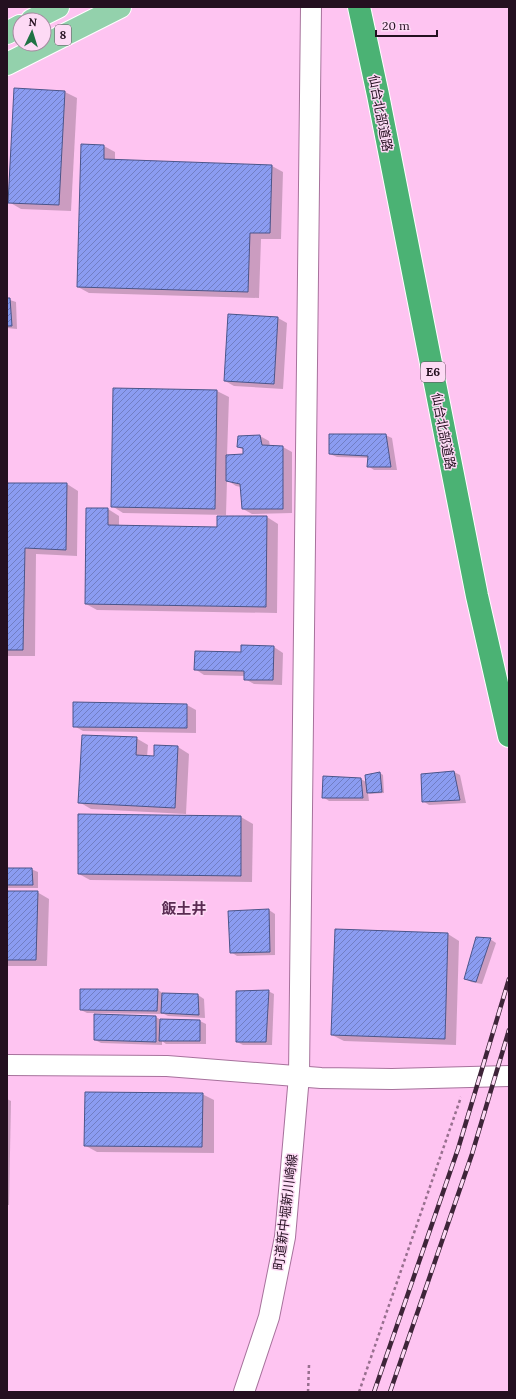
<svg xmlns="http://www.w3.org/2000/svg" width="516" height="1399" viewBox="0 0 516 1399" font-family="Lora,'Noto Sans JP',serif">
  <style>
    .shadow { fill: #0003 }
    .building { fill: url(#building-hatch); stroke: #4b558a }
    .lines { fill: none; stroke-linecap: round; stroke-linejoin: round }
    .minor-casing { stroke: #a7729c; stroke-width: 22 }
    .major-casing { stroke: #fff; stroke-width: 24 }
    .highway-casing { stroke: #fff; stroke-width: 24 }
    .path { stroke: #976f8e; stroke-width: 2.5; stroke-dasharray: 3 3; stroke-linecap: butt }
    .minor { stroke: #fff; stroke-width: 20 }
    .major { stroke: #93d1ac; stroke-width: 22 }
    .highway { stroke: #4bb274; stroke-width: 22 }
    .rail-casing { stroke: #3e2539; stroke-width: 4.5 }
    .rail { stroke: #fddaf5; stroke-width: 3; stroke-dasharray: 9; stroke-linecap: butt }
    .labels { text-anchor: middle; stroke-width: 3; stroke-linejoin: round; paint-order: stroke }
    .shield { fill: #fddaf5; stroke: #654d60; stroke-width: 1 }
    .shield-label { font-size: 12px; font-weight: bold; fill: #241020 }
    .street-label { font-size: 13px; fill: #241020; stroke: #fddaf5 }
    .quarter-label { font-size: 15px; font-weight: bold; fill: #5a2b52; stroke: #fddaf5 }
  </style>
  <defs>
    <pattern id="building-hatch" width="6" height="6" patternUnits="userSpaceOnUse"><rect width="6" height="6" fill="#8b9cf1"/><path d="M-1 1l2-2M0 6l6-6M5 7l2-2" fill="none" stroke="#717ec3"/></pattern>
  </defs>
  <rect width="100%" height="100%" fill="#fec4f1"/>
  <!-- shadow -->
  <g class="shadow">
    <path d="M15 89 65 92 77 98 71 211 21 209 9 202Z"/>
    <path d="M104 146 115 152V161L272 166 283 172 281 239H261L259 298 89 293 78 287Z"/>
    <path d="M7 299 16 302 17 329 7 328Z"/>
    <path d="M278 318 287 323 283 389 234 386 225 381Z"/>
    <path d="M114 389 217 391 229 397 227 456 244 455V450L238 447 260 436 269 441 270 446 283 447 292 452V513L252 514 243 509 241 487 236 486 227 480 226 515 123 513 112 506Z"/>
    <path d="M385 435 392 438 397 470H374L368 466 369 458 337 457 330 454Z"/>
    <path d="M7 484H67L78 491 77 556 36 554 35 656H7Z"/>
    <path d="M87 509H108L119 516V527L218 528V517H267L278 524 277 613 97 610 86 604Z"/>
    <path d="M274 647 283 653 282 685 254 684 245 679V676L204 675 195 669 242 653Z"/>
    <path d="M187 705 196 710V733L83 731 74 726Z"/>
    <path d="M136 738 148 745 147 757H155L178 747 189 754 186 814 91 809 79 802Z"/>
    <path d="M454 772 460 775 466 803 429 805 423 801Z"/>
    <path d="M380 773 383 775 384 793 370 794 368 793 369 801H329L323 797 361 779 366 782Z"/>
    <path d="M79 815 241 817 253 824 252 882 90 880 79 874Z"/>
    <path d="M7 869H31L38 872V888H7Z"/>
    <path d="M7 892H37L49 899 47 966H7Z"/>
    <path d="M269 910 275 914V955L237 956 231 952Z"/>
    <path d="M448 934 459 941 456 1045 344 1041 332 1035Z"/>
    <path d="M490 939 496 943 482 984 471 982 465 978Z"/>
    <path d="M158 990 164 994 198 995 204 999 205 1018 168 1016 164 1014 87 1013 81 1010Z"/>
    <path d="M268 991 274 994 272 1045H243L237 1042Z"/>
    <path d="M156 1017 161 1020 200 1021 206 1024V1044H166L162 1041V1045L101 1043 95 1040Z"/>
    <path d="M202 1094 214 1100V1153L97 1152 86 1146Z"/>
    <path d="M7 1099 11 1101 9 1205H7Z"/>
  </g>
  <!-- building -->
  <g class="building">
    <path d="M14 88 65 91 59 205 8 203Z"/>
    <path d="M81 144 104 145V159L272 165 270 233H250L248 292 77 287Z"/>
    <path d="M7 298H10L12 326H7Z"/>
    <path d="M228 314 278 317 274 384 224 381Z"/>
    <path d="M113 388 217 390 215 509 111 507Z"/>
    <path d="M329 434H386L391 467H367L368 456 329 454Z"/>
    <path d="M260 435 262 445 283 446V509H242L240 484 226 481V455L243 454V448L237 447 238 436Z"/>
    <path d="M7 483H67L66 550 25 548 23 650H7Z"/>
    <path d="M86 508H108V525L217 527V516H267L266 607 85 604Z"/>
    <path d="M241 645 274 646 273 680H244V671L194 670 195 651 241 652Z"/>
    <path d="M73 702 187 704V728L73 727Z"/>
    <path d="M82 735 137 737 136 755 154 756V745L178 746 175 808 78 803Z"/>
    <path d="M454 771 460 800 422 802 421 774Z"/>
    <path d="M380 772 382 792 367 793 365 775Z"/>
    <path d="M323 776 361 778 363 798H322Z"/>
    <path d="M78 814 241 816V876L78 874Z"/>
    <path d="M7 868H32L33 885H7Z"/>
    <path d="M7 891H38L36 960H7Z"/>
    <path d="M269 909 270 952 230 953 228 911Z"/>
    <path d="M335 929 448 933 445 1039 331 1035Z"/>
    <path d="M476 937 491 938 476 982 464 979Z"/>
    <path d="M80 989H158L157 1011 80 1010Z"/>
    <path d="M269 990 266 1042H236V991Z"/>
    <path d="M162 993 198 994 199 1015 161 1013Z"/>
    <path d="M94 1014 156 1016V1042L94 1040Z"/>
    <path d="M160 1019 200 1020V1041H159Z"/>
    <path d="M85 1092 203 1093 202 1147 84 1146Z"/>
  </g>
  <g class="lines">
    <!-- minor casing -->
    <g class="minor-casing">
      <g id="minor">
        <path d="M7 1065 167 1066 321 1078 392 1079 509 1076"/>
        <path d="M244 1392 269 1317 285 1237 299 1076 311 7"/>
      </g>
    </g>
    <!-- major casing -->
    <g class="major-casing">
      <g id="major">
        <path d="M32 20 58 7"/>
        <path d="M7 33 20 26"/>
        <path d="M7 64 120 7"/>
      </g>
    </g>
    <!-- highway casing -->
    <g class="highway-casing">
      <path id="highway" d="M359 7 378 95 477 596 509 736"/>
    </g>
    <!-- path -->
    <g class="path">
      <path d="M308 1392 309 1365"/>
      <path d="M359 1392 461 1097"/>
    </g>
    <!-- minor -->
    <use href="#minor" class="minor"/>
    <!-- major -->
    <use href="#major" class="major"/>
    <!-- highway -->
    <use href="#highway" class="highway"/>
    <!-- rail casing -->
    <g class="rail-casing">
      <g id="rail">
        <path d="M374 1392 458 1149 509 979"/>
        <path d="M390 1392 472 1154 509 1030"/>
      </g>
    </g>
    <!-- rail -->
    <use href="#rail" class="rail"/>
  </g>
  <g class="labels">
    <!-- shield labels -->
    <g class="shield">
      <rect x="55" y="25" width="16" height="20" rx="3"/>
      <rect x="421" y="362" width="24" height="20" rx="3"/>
    </g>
    <g class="shield-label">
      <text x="63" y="39">8</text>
      <text x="433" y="376">E6</text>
    </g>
    <!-- street labels -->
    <g class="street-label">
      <text transform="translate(381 113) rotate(79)" y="5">仙台北部道路</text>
      <text transform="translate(444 431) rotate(79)" y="5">仙台北部道路</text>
      <text transform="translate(285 1212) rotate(-83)" y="5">町道新中堀新川崎線</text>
    </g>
    <!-- quarter labels -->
    <g class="quarter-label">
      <text x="184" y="914">飯土井</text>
    </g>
  </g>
  <!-- border -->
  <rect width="516" height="1399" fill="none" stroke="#241020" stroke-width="16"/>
  <!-- north arrow -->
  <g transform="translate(32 32) rotate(4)"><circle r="19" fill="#fddaf5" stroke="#a689a0"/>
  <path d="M0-3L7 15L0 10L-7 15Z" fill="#1f7244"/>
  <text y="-6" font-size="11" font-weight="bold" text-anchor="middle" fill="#241020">N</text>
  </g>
  <!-- scale -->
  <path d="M376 30v6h61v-6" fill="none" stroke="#241020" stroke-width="2"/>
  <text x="382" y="30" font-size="12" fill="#241020" stroke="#fddaf5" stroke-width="3" paint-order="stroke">20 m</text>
</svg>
